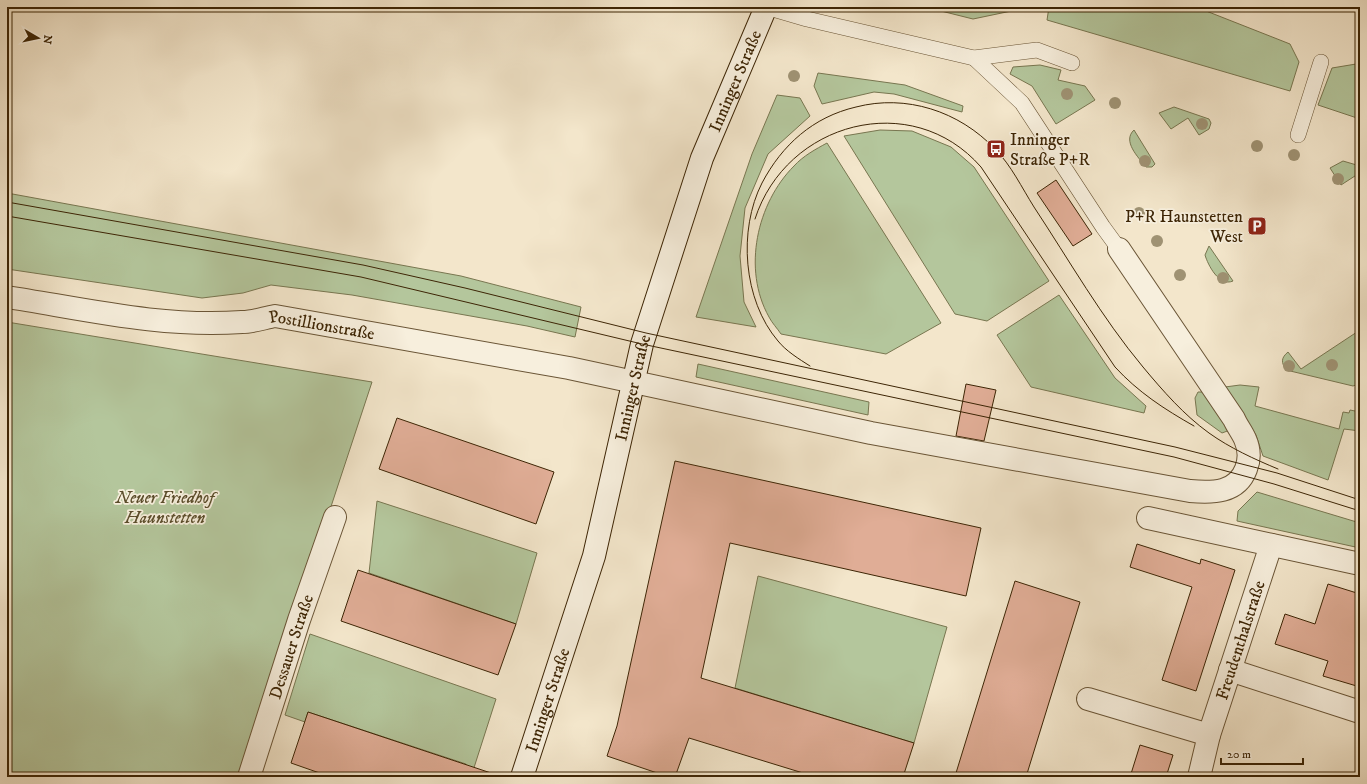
<svg xmlns="http://www.w3.org/2000/svg" width="1367" height="784" viewBox="0 0 1367 784" font-family="'IM FELL DW Pica',serif">
  <style>
    .green { fill: #b4c69c; stroke: #787650 }
    .building { fill: #e0ad96; stroke: #3d2505 }
    .lines { fill: none; stroke-linecap: round; stroke-linejoin: round }
    .service-casing { stroke: #6a5536; stroke-width: 16 }
    .minor-casing { stroke: #6a5536; stroke-width: 24 }
    .secondary-casing { stroke: #3d2505; stroke-width: 24 }
    .service { stroke: #f7efdd; stroke-width: 15 }
    .minor { stroke: #f7efdd; stroke-width: 22 }
    .secondary { stroke: #f7efdd; stroke-width: 22 }
    .tram { stroke: #3d2505; stroke-width: 1 }
    .tree { fill: #9f9273 }
    .labels { text-anchor: middle; stroke-width: 3.5; stroke-linejoin: round; paint-order: stroke }
    .street-label { font-size: 17px; fill: #3d2505; stroke: #f7efdd }
    .poi-label { font-size: 17px; fill: #3d2505; stroke: #f7efdd; text-anchor: start }
    .park-label { font-size: 17px; font-style: italic; fill: #5b4d2b; stroke: #f7efdd }
  </style>
  <rect width="100%" height="100%" fill="#f3e6cb"/>
  <filter id="stains"><feTurbulence type="fractalNoise" baseFrequency=".005" numOctaves="4"/><feColorMatrix values="0 0 0 0 .2 0 0 0 0 .09 0 0 0 0 .02 0 0 0 .5 -.17"/></filter>
  <radialGradient id="worn" r=".72"><stop offset=".6" stop-color="#630" stop-opacity="0"/><stop offset="1" stop-color="#630" stop-opacity=".3"/></radialGradient>
  <!-- green -->
  <g class="green">
    <path d="M925 7H1022L1021 9 973 19Z"/>
    <path d="M1049 7H1196L1290 44 1299 62 1290 91 1047 20Z"/>
    <path d="M1360 53V119L1318 105 1332 68 1356 64Z"/>
    <path d="M1040 65 1061 70 1058 80 1085 86 1095 100 1056 124 1032 86 1010 74 1013 67Z"/>
    <path d="M818 73 905 85 963 106 962 112 894 94 874 92 822 104 814 86Z"/>
    <path d="M777 95 800 98 810 116 768 154 745 208 740 256 744 302 756 327 696 317 752 154Z"/>
    <path d="M1174 107 1209 119 1211 123 1209 129 1199 135 1188 118 1171 129 1159 113Z"/>
    <path d="M880 130 912 131 951 147 974 167 1049 281 987 321 955 314 844 136Z"/>
    <path d="M1134 130 1155 164 1152 167H1146C1138 157 1122 141 1134 130Z"/>
    <path d="M827 143 941 323 886 354 781 334C777 328 772 323 769 317 742 269 757 203 794 166 803 156 816 149 827 143Z"/>
    <path d="M1343 161 1360 166V176L1358 174 1341 185 1330 168Z"/>
    <path d="M7 193 461 276 581 307 575 337 527 326 352 295 271 285 243 293 202 298 7 269Z"/>
    <path d="M1209 246 1233 281C1219 287 1208 265 1205 255Z"/>
    <path d="M1059 295 1115 378 1146 406 1144 413 1031 387 997 335Z"/>
    <path d="M7 322 372 382 242 777H7Z"/>
    <path d="M1360 330V373L1356 385 1353 386 1286 370C1281 362 1281 358 1288 352L1301 369Z"/>
    <path d="M698 364 869 402 868 415 696 377Z"/>
    <path d="M1240 385 1259 387 1255 406 1339 429 1343 412 1349 413 1350 410 1360 412V431L1344 429 1328 480 1263 456 1256 435 1225 387Z"/>
    <path d="M1198 392H1208L1230 430 1222 433 1197 415 1195 398Z"/>
    <path d="M1257 492 1360 523V548L1237 521 1238 511Z"/>
    <path d="M377 501 537 553 516 624 369 573Z"/>
    <path d="M758 576 947 627 914 743 735 688Z"/>
    <path d="M310 634 496 699 471 777 466 764 308 712 305 722 285 715Z"/>
  </g>
  <!-- building -->
  <g class="building">
    <path d="M1056 180 1092 234 1073 246 1037 193Z"/>
    <path d="M966 384 996 390 984 441 956 436Z"/>
    <path d="M397 418 554 472 536 524 379 469Z"/>
    <path d="M675 461 981 528 966 596 730 543 701 678 914 743 903 777H816L689 738 675 777H669L607 756 617 726Z"/>
    <path d="M1137 544 1200 564 1201 559 1235 570 1196 691 1162 680 1192 587 1130 567Z"/>
    <path d="M358 570 516 624 498 675 341 621Z"/>
    <path d="M1015 581 1080 602 1026 777H969L956 773Z"/>
    <path d="M1328 584 1360 594V687L1323 676 1328 661 1275 644 1285 614 1315 624Z"/>
    <path d="M308 712 491 773 490 777H331L291 763Z"/>
    <path d="M1140 745 1173 755 1166 777H1130Z"/>
  </g>
  <g class="lines">
    <!-- service casing -->
    <g class="service-casing">
      <g id="service">
        <path d="M766 7 807 19 974 58 1037 50 1072 63"/>
        <path d="M974 58 1022 103 1103 227 1119 249"/>
        <path d="M1298 135 1321 62"/>
      </g>
    </g>
    <!-- minor casing -->
    <g class="minor-casing">
      <g id="minor">
        <path id="s1" d="M7 297C84 309 163 328 242 322 253 322 264 318 275 316L569 368 871 433 1190 491C1213 493 1237 493 1246 469 1250 459 1249 448 1245 439 1242 432 1237 426 1234 419L1119 249"/>
        <path d="M1148 518 1360 564"/>
        <path d="M1230 670 1360 712"/>
        <path d="M1088 699 1209 735"/>
        <path id="s2" d="M249 777 299 620 335 517"/>
        <path id="s3" d="M1199 777 1209 735 1271 545"/>
      </g>
    </g>
    <!-- secondary casing -->
    <g class="secondary-casing">
      <g id="secondary">
        <path id="s4" d="M522 777 594 556 642 344 702 158 766 7"/>
      </g>
    </g>
    <!-- service -->
    <use href="#service" class="service"/>
    <!-- minor -->
    <use href="#minor" class="minor"/>
    <!-- secondary -->
    <use href="#secondary" class="secondary"/>
    <!-- tram -->
    <g class="tram">
      <path d="M7 202 363 265 465 288 646 333 1175 447 1277 473 1360 500"/>
      <path d="M7 216 361 277 642 344 1174 457 1274 484 1360 511"/>
      <path d="M755 219C786 122 912 88 981 167L1115 367C1138 392 1164 409 1194 426"/>
      <path d="M810 366C799 359 786 351 778 341 743 300 738 230 762 183 782 145 813 117 856 107 906 94 959 111 995 149 1011 165 1022 188 1034 207 1069 260 1102 318 1143 367 1163 391 1184 415 1209 433 1230 448 1254 459 1278 469"/>
    </g>
  </g>
  <!-- trees -->
  <g class="tree">
    <circle cx="794" cy="76" r="6"/>
    <circle cx="1067" cy="94" r="6"/>
    <circle cx="1115" cy="103" r="6"/>
    <circle cx="1202" cy="124" r="6"/>
    <circle cx="1257" cy="146" r="6"/>
    <circle cx="1294" cy="155" r="6"/>
    <circle cx="1145" cy="161" r="6"/>
    <circle cx="1338" cy="179" r="6"/>
    <circle cx="1139" cy="213" r="6"/>
    <circle cx="1157" cy="241" r="6"/>
    <circle cx="1180" cy="275" r="6"/>
    <circle cx="1223" cy="278" r="6"/>
    <circle cx="1332" cy="365" r="6"/>
    <circle cx="1289" cy="366" r="6"/>
  </g>
  <!-- icons -->
  <defs>
    <g id="bus-square" transform="scale(1)"><rect x="-9" y="-9" width="18" height="18" rx="4" fill="#8f2418" stroke="#f7efdd"/><path d="M-5-6H5V4H4V6H2V4H-2V6H-4V4H-5ZM-3.5-4V0h7V-4ZM-3.5 1.2v1.5H-2V1.2ZM2 1.2v1.5H3.5V1.2Z" fill="#fff"/></g>
    <g id="parking-square" transform="scale(1)"><rect x="-9" y="-9" width="18" height="18" rx="4" fill="#8f2418" stroke="#f7efdd"/><path d="M-3.5-5.5H1a3.5 3.5 0 0 1 0 7H-1V5.5H-3.5ZM-1-3.4V-.6H.8a1.4 1.4 0 0 0 0-2.8Z" fill="#fff"/></g>
  </defs>
  <g fill-rule="evenodd">
    <use href="#bus-square" x="996" y="149"/>
    <use href="#parking-square" x="1257" y="226"/>
  </g>
  <g class="labels">
    <!-- street labels -->
    <g class="street-label">
      <text dy="6" stroke="none"><textPath href="#s4" startOffset="729">Inninger Straße</textPath></text>
      <text dy="6" stroke="none"><textPath href="#s1" startOffset="318">Postillionstraße</textPath></text>
      <text dy="6" stroke="none"><textPath href="#s4" startOffset="405">Inninger Straße</textPath></text>
      <text dy="6" stroke="none"><textPath href="#s3" startOffset="143">Freudenthalstraße</textPath></text>
      <text dy="6" stroke="none"><textPath href="#s2" startOffset="137">Dessauer Straße</textPath></text>
      <text dy="6" stroke="none"><textPath href="#s4" startOffset="81">Inninger Straße</textPath></text>
    </g>
    <!-- poi labels -->
    <g class="poi-label">
      <text x="1010" y="145">Inninger<tspan x="1010" dy="20">Straße P+R</tspan></text>
      <text x="1243" y="222" text-anchor="end">P+R Haunstetten<tspan x="1243" dy="20">West</tspan></text>
    </g>
    <!-- park labels -->
    <g class="park-label">
      <text x="165" y="503">Neuer Friedhof<tspan x="165" dy="20">Haunstetten</tspan></text>
    </g>
  </g>
  <!-- margin -->
  <rect width="1367" height="784" fill="none" stroke="#f3e6cb" stroke-width="24"/>
  <rect x="8" y="8" width="1351" height="768" fill="none" stroke="#3d2505" stroke-width="2"/>
  <rect x="12" y="12" width="1343" height="760" fill="none" stroke="#3d2505"/>
  <!-- north arrow -->
  <g transform="translate(38 38) rotate(99)" stroke="#f7efdd" stroke-width="3" paint-order="stroke">
  <path d="M0-3L7 15L0 10L-7 15Z" fill="#3d2505"/>
  <text y="-6" font-size="11" font-weight="bold" text-anchor="middle" fill="#3d2505">N</text>
  </g>
  <!-- scale -->
  <path d="M1221 758v6h82v-6" fill="none" stroke="#3d2505" stroke-width="2"/>
  <text x="1227" y="758" font-size="12" fill="#3d2505" stroke="#f7efdd" stroke-width="3" paint-order="stroke">20 m</text>
  <rect width="100%" height="100%" filter="url(#stains)"/>
  <rect width="100%" height="100%" fill="url(#worn)"/>
</svg>
